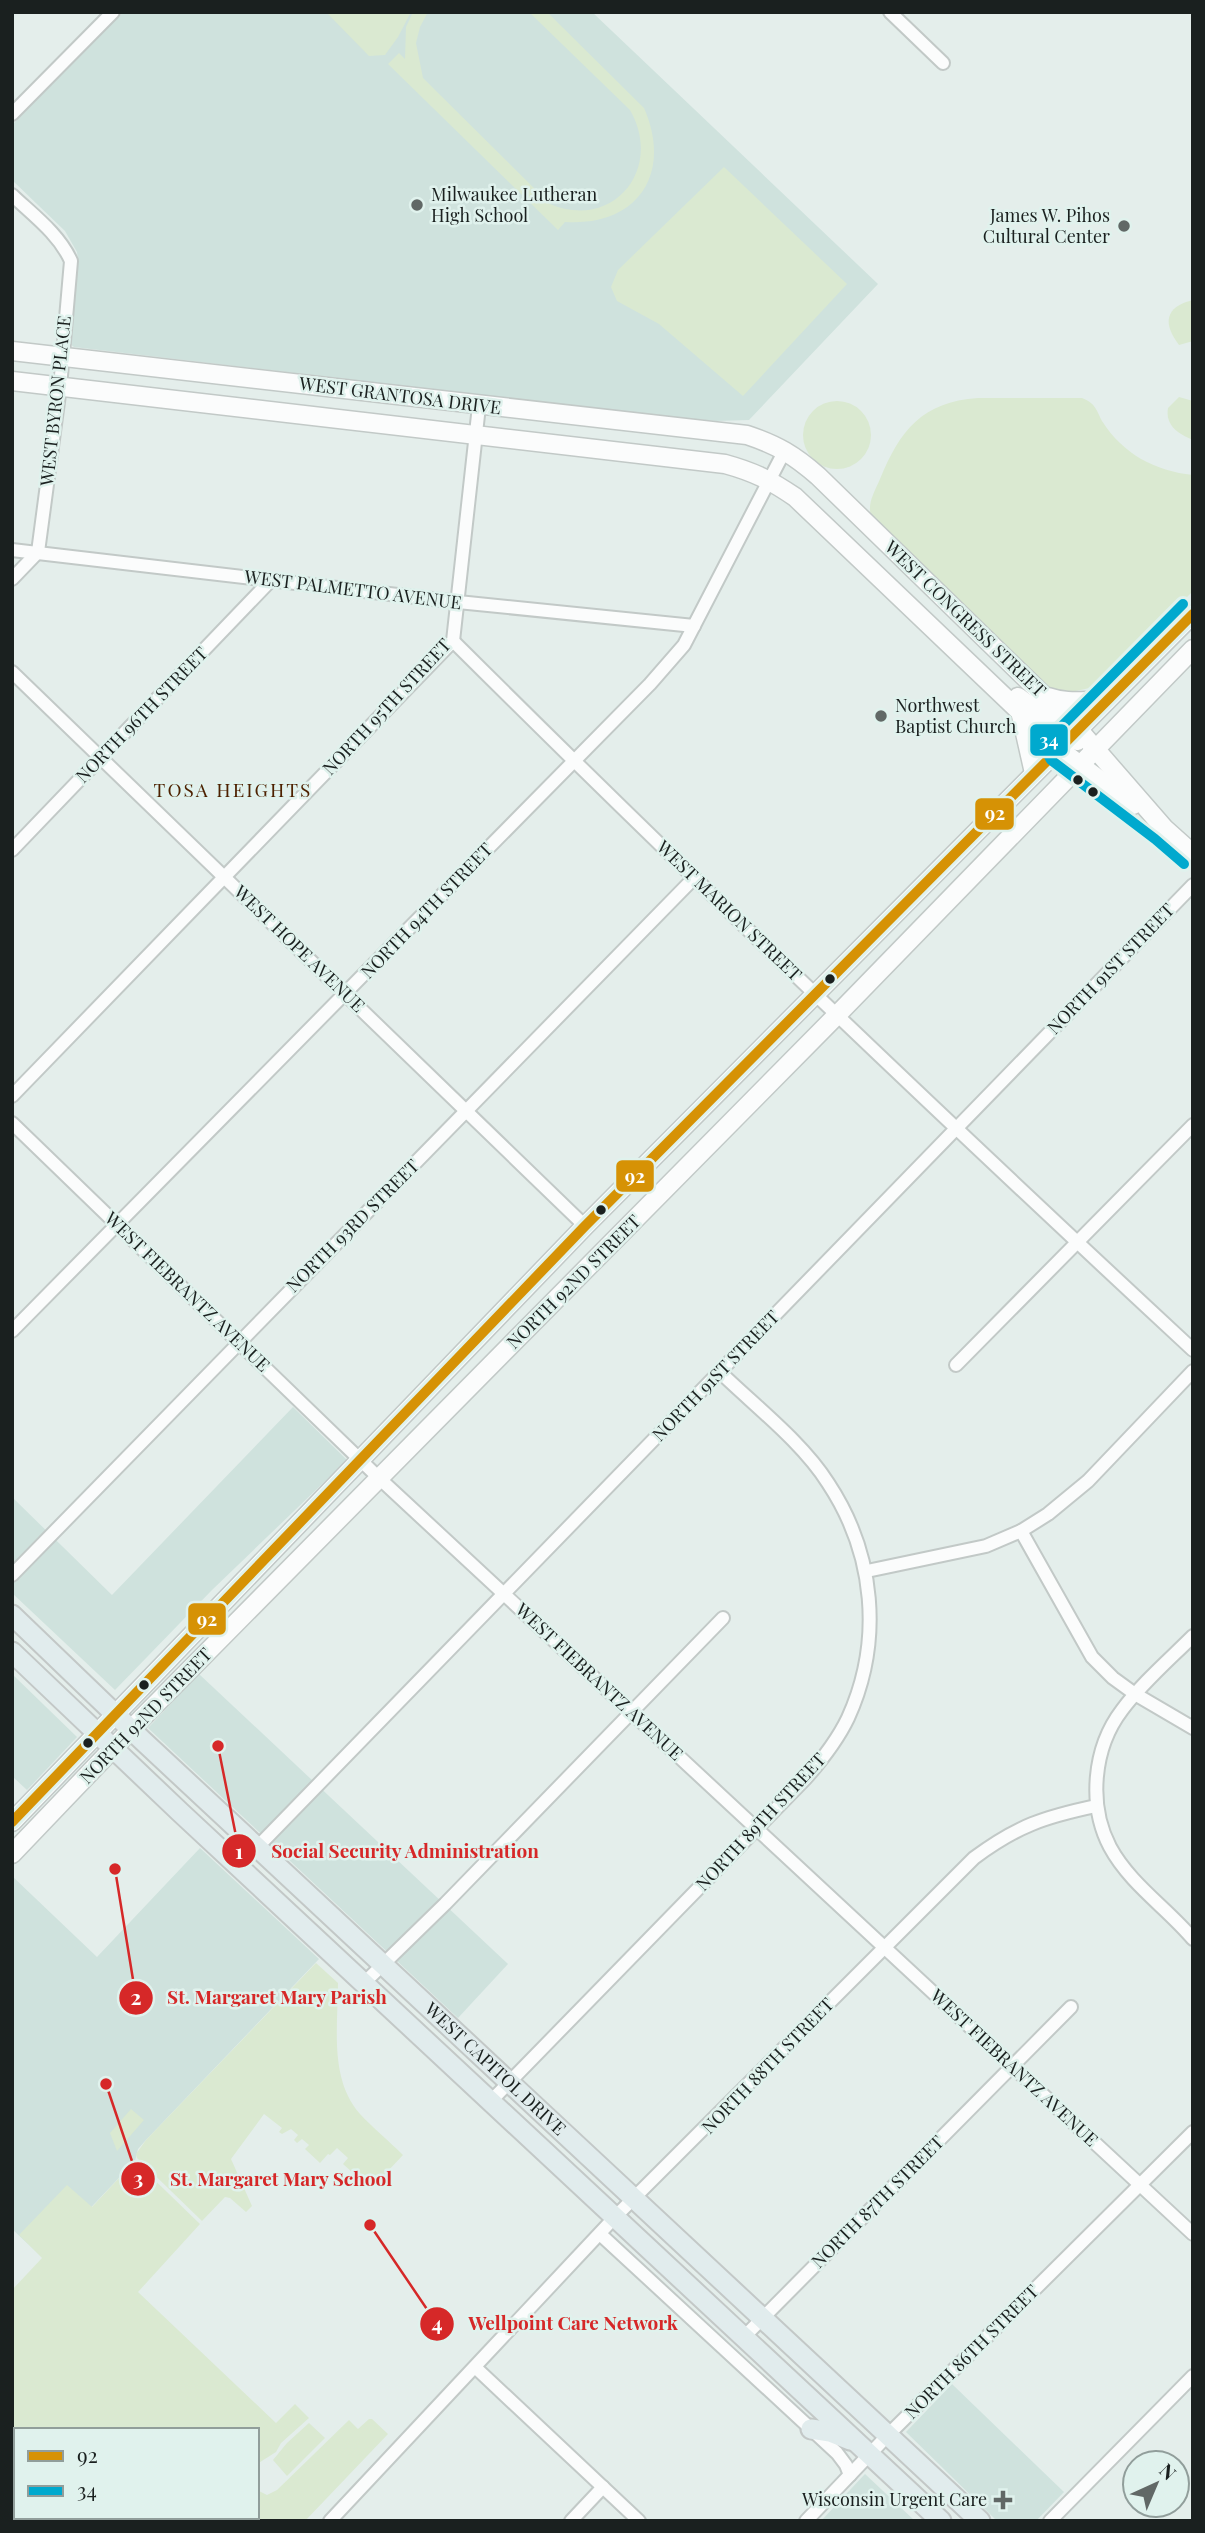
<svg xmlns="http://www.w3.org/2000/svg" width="1205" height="2533" viewBox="0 0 1205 2533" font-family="'Playfair Display',serif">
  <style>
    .built { fill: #cfe2dd }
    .green { fill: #dae9d1 }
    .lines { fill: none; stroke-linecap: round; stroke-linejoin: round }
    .street-casing { stroke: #c2c9c7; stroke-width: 16 }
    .secondary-casing { stroke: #c2c9c7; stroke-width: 21 }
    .primary-casing { stroke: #c3c8c7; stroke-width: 23 }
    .street { stroke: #fbfcfc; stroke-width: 12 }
    .secondary { stroke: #fbfcfc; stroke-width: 18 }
    .primary { stroke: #e1eced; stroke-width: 19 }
    .bus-1-casing { stroke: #e0f2ed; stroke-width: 16 }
    .bus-2-casing { stroke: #e0f2ed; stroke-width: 16 }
    .bus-1 { stroke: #d69205; stroke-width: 10 }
    .bus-2 { stroke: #00a9ce; stroke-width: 10 }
    .poi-dot { fill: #616866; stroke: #e0f2ed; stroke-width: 2.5 }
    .bus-dot { fill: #1a201f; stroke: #e0f2ed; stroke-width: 2.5 }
    .labels { text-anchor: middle; stroke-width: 5; stroke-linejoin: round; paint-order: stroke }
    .poi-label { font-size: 18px; fill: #1a201f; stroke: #e0f2ed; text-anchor: start }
    .street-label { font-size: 18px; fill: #1a201f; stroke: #e0f2ed }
    .neighbourhood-label { font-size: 19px; letter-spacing: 2px; fill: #4d2100; stroke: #e0f2ed }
    .leader { fill: none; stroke: #d62828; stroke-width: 2.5 }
    .callout-dot { fill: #d62828; stroke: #e0f2ed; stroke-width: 2.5 }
    .mark-label { font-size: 21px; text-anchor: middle; font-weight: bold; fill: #fff }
    .callout-label { font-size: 19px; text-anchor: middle; font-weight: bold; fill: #d62828; stroke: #e0f2ed; stroke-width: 5; stroke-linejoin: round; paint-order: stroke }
    .line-badge { stroke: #e0f2ed; stroke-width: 2.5 }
    .badge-label { font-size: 19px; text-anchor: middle; font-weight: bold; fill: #fff }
  </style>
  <rect width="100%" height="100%" fill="#e4eeeb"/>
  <!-- built -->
  <g class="built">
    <path d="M123 12H592L878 284 749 420 716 421 652 415 74 347 70 344 78 260 77 252 65 231 12 180V125Z"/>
    <path d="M293 1407 347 1460 212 1590 115 1690 12 1593V1497L112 1595Z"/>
    <path d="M12 1674 77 1737 27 1790 12 1776Z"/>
    <path d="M199 1674 508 1964 458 2018 148 1728Z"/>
    <path d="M200 1848 319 1959 146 2140 138 2149 135 2161 43 2258 12 2229V1876L97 1957Z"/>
    <path d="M952 2384 1064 2492 1036 2521H997L906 2432Z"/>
    <path d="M865 2474 915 2521H821Z"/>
  </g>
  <!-- green -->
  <g class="green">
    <path d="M326 12H411L398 37 385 55 369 56Z"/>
    <path d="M413 12H428L420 27 416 43 423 78 550 204C613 231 664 169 630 110L529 12H547L644 108C673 174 637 227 565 222L558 230 388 64 399 53 405 59 406 27Z"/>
    <path d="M724 167 847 284 743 396 659 324 617 301 611 287 618 270Z"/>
    <path d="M1193 300V341L1179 345C1163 324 1164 307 1193 300Z"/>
    <path d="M1179 397 1193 401V440C1178 434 1165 425 1168 408Z"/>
    <path d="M978 398H1082C1095 403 1096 409 1102 421 1123 454 1155 471 1193 475V591L1099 686 1057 695 871 516C867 503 875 491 880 479 900 430 922 402 978 398Z"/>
    <circle cx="837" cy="435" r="34"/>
    <path d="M316 1963 338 1983C338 2026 329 2079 360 2114 373 2128 389 2141 403 2155L371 2189 343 2164 348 2158 337 2148 330 2155 328 2154 320 2163 305 2149 309 2145 302 2139 297 2143 294 2140 298 2135 291 2129 282 2134 279 2132 282 2128 264 2114 231 2159 252 2206 246 2212 230 2198 225 2197 202 2221 137 2158 136 2154 146 2140Z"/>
    <path d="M131 2109 144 2120 117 2151 110 2133Z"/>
    <path d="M135 2161 200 2224 138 2292 276 2423 295 2404 309 2418 281 2443 276 2452 257 2464V2430H16V2517H257V2490L267 2495 277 2490 349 2420 358 2429 369 2419H372L388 2434 305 2521H12V2290L42 2258 19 2235 67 2185 92 2207Z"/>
    <path d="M309 2423 325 2438 287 2476 273 2460 287 2443Z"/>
  </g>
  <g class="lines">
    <!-- street casing -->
    <g class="street-casing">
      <g id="street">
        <path d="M890 12 943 63"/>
        <path d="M12 114 113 12"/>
        <path d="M12 195C33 215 59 234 71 261L60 387 38 552 12 579"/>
        <path d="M12 550 458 602 694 626"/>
        <path d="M453 641C695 882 942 1117 1193 1350"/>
        <path d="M12 672 585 1226"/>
        <path d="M12 850 271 580"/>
        <path d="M12 1096 453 641 479 406"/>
        <path d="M12 1123 379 1478 1193 2234"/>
        <path d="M12 1331 650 684 684 645 785 450"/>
        <path d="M956 1365 1193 1125"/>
        <path d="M1021 1531 1092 1657 1113 1678 1135 1694 1193 1728"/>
        <path d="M867 1571 986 1546 1021 1531 1048 1514 1088 1481 1193 1371"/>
        <path d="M12 1575 694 878"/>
        <path d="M1193 1636C1169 1660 1142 1683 1122 1710 1093 1748 1088 1805 1110 1847 1130 1884 1167 1908 1193 1939"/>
        <path d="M239 1866 1193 885"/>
        <path d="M364 1983 445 1904 723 1618"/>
        <path d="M491 2101 805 1779C821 1761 837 1741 848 1718 883 1641 875 1554 828 1483 802 1442 755 1406 720 1372"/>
        <path d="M600 2234 837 2453 846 2465 850 2475"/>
        <path d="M744 2337 1071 2007"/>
        <path d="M476 2368 639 2521"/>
        <path d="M330 2521 615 2217 974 1858C1017 1826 1044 1817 1096 1806"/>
        <path d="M571 2521 603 2487"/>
        <path d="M806 2521 888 2435 1193 2132"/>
        <path d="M1050 2521 1193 2376"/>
      </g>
    </g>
    <!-- secondary casing -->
    <g class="secondary-casing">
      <g id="secondary">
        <path d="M12 351 747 435C777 445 794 455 818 476L1078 729 1164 828 1193 854"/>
        <path d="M12 381 725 464C754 472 770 480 795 497L1059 749 1133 805"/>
        <path d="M1018 697 1077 741"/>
        <path d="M1048 697C1068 704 1085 700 1106 701"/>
        <path d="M1020 711 1034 773"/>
        <path d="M12 1822 585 1226 1193 614"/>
        <path d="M12 1854 142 1718 837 1015 1193 649"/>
      </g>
    </g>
    <!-- primary casing -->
    <g class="primary-casing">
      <g id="primary">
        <path id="s1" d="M12 1615 142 1740 980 2521"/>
        <path d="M12 1652 180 1812 941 2521"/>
        <path d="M811 2429 830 2432 850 2440"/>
      </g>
    </g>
    <!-- street -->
    <use href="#street" class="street"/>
    <!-- secondary -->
    <use href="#secondary" class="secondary"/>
    <!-- primary -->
    <use href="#primary" class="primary"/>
    <!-- bus-1 casing -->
    <g class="bus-1-casing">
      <path id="bus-1" d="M12 1822 585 1226 1193 614"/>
    </g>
    <!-- bus-2 casing -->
    <g class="bus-2-casing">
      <path id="bus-2" d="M1183 604 1049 739 1045 749 1051 760 1155 839 1184 864"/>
    </g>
    <!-- bus-1 -->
    <use href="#bus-1" class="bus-1"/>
    <!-- bus-2 -->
    <use href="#bus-2" class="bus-2"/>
  </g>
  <!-- markers -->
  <g class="poi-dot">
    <circle cx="417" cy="205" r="7"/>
    <circle cx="1124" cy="226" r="7"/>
    <circle cx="881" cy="716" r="7"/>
    <path d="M999.5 2489.5h7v7h7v7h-7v7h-7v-7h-7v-7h7z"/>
  </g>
  <g class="bus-dot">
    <circle cx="1078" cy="780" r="6"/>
    <circle cx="1093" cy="792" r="6"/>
    <circle cx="830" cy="979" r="6"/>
    <circle cx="601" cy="1210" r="6"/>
    <circle cx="144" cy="1685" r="6"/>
    <circle cx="88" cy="1743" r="6"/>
  </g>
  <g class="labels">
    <!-- poi labels -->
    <g class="poi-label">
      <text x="431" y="201">Milwaukee Lutheran<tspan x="431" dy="21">High School</tspan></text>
      <text x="1110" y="222" text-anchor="end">James W. Pihos<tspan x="1110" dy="21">Cultural Center</tspan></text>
      <text x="895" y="712">Northwest<tspan x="895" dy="21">Baptist Church</tspan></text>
      <text x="987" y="2506" text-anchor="end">Wisconsin Urgent Care</text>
    </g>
    <!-- street labels -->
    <g class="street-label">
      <text transform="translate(400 396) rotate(7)" y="6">WEST GRANTOSA DRIVE</text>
      <text transform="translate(56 401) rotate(-84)" y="6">WEST BYRON PLACE</text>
      <text transform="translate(353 590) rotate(7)" y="6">WEST PALMETTO AVENUE</text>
      <text transform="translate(965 619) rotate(44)" y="6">WEST CONGRESS STREET</text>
      <text transform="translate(387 707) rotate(-47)" y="6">NORTH 95TH STREET</text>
      <text transform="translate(142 715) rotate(-46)" y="6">NORTH 96TH STREET</text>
      <text transform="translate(427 911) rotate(-46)" y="6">NORTH 94TH STREET</text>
      <text transform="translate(729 911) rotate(44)" y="6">WEST MARION STREET</text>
      <text transform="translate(299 949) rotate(44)" y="6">WEST HOPE AVENUE</text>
      <text transform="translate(1111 969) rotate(-46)" y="6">NORTH 91ST STREET</text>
      <text transform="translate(353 1226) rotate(-45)" y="6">NORTH 93RD STREET</text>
      <text transform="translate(574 1282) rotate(-45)" y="6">NORTH 92ND STREET</text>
      <text transform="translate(187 1292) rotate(44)" y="6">WEST FIEBRANTZ AVENUE</text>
      <text transform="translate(716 1376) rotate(-46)" y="6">NORTH 91ST STREET</text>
      <text transform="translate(599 1682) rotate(43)" y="6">WEST FIEBRANTZ AVENUE</text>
      <text transform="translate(146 1716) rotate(-46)" y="6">NORTH 92ND STREET</text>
      <text transform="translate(761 1822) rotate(-47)" y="6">NORTH 89TH STREET</text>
      <text transform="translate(768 2066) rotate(-46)" y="6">NORTH 88TH STREET</text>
      <text transform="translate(1014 2068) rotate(43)" y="6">WEST FIEBRANTZ AVENUE</text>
      <text dy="6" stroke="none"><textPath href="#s1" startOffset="663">WEST CAPITOL DRIVE</textPath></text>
      <text transform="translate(878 2202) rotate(-45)" y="6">NORTH 87TH STREET</text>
      <text transform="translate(972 2352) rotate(-45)" y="6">NORTH 86TH STREET</text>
    </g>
    <!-- neighbourhood labels -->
    <g class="neighbourhood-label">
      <text x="233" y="797">TOSA HEIGHTS</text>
    </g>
  </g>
  <!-- callouts -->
  <path class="leader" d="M218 1746L239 1851M115 1869L136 1998M106 2084L138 2179M370 2225L437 2324"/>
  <g class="callout-dot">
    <circle cx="218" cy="1746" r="7"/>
    <circle cx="115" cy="1869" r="7"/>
    <circle cx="106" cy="2084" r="7"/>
    <circle cx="370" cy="2225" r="7"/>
    <circle cx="239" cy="1851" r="18"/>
    <circle cx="136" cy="1998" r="18"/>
    <circle cx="138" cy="2179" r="18"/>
    <circle cx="437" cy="2324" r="18"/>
  </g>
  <g class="mark-label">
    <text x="239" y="1859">1</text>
    <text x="136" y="2005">2</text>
    <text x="138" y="2186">3</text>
    <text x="437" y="2331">4</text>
  </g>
  <g class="callout-label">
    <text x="405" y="1858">Social Security Administration</text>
    <text x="277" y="2004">St. Margaret Mary Parish</text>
    <text x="281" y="2186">St. Margaret Mary School</text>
    <text x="573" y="2330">Wellpoint Care Network</text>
  </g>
  <g class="line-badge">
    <rect x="1029" y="723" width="40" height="34" rx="7" fill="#00a9ce"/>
    <rect x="974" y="797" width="41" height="34" rx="7" fill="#d69205"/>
    <rect x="615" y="1159" width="40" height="34" rx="7" fill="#d69205"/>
    <rect x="187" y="1602" width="40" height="34" rx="7" fill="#d69205"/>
  </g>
  <g class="badge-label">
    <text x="1049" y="747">34</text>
    <text x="995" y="820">92</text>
    <text x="635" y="1183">92</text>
    <text x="207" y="1626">92</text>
  </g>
  <!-- border -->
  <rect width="1205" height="2533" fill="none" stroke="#1a201f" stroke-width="28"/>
  <!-- legend -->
  <rect x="14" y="2428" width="245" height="91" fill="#e0f2ed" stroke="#919e9b" stroke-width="2"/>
  <rect x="28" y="2451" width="35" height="10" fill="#d69205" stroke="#919e9b" stroke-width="2"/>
  <text x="77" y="2463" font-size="21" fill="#1a201f">92</text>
  <rect x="28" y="2486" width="35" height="10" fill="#00a9ce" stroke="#919e9b" stroke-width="2"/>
  <text x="77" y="2498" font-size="21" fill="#1a201f">34</text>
  <!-- north arrow -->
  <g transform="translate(1156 2484) rotate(44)"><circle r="33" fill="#e0f2ed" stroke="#919e9b" stroke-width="2"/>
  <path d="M0-5L12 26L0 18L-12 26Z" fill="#616866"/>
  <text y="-10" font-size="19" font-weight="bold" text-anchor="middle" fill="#1a201f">N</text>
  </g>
</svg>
